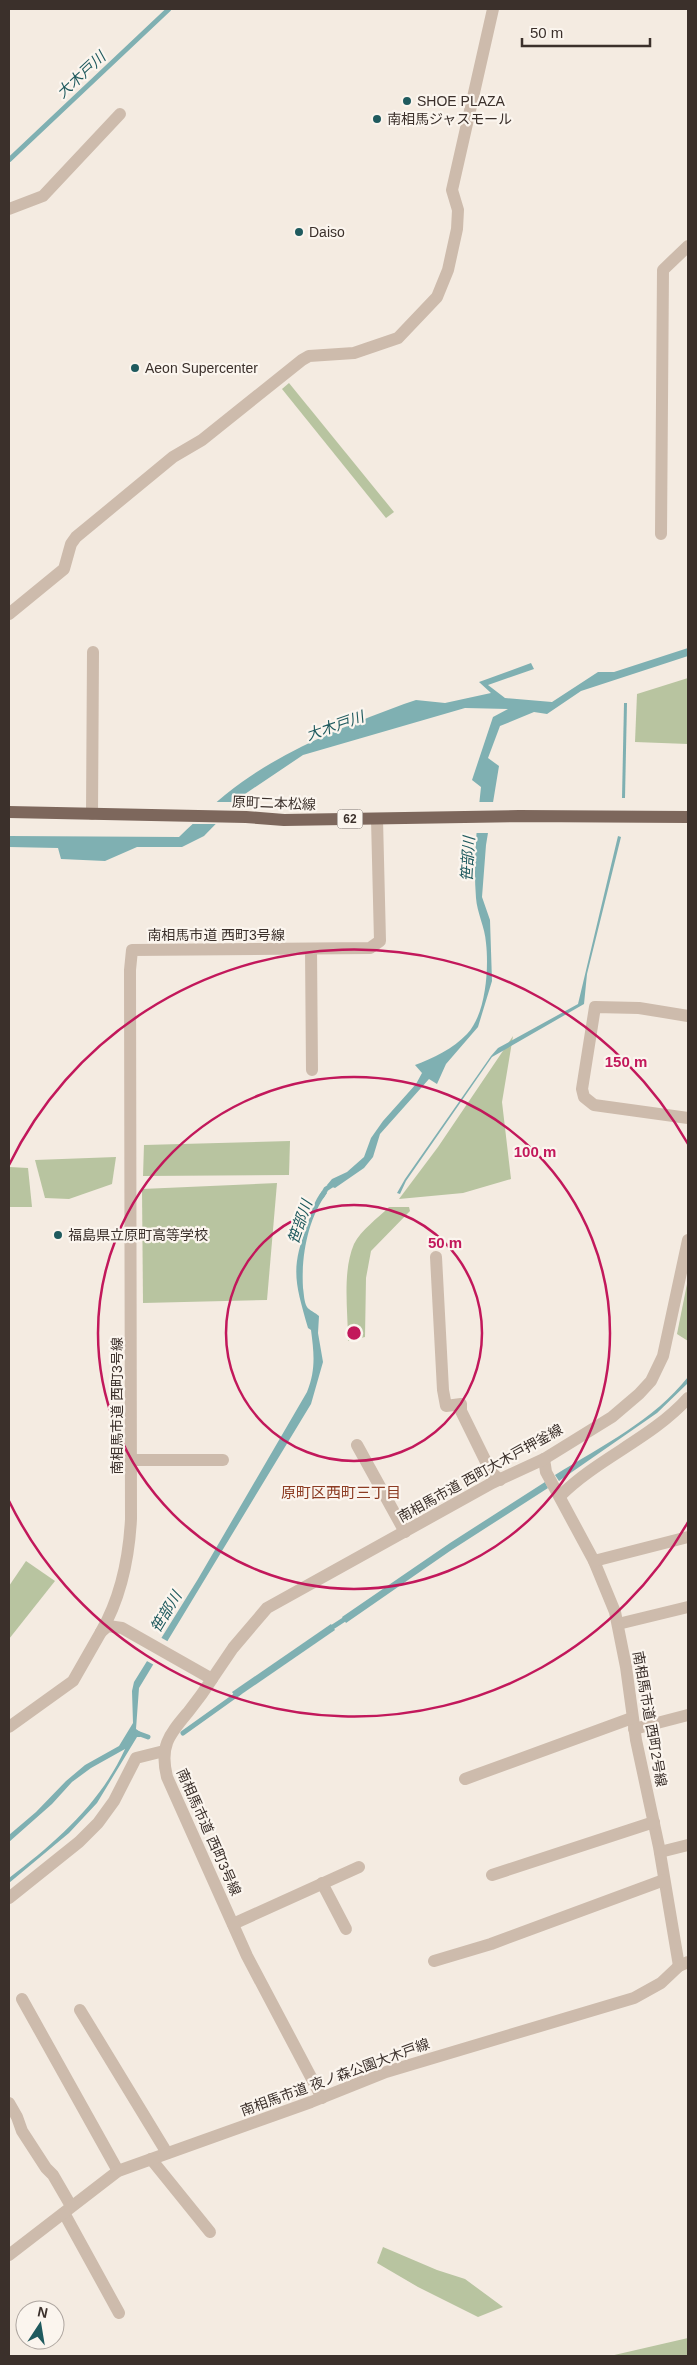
<svg xmlns="http://www.w3.org/2000/svg" width="697" height="2365" viewBox="0 0 697 2365" font-family="Helvetica,'Noto Sans JP',sans-serif">
  <style>
    .green { fill: #b8c4a0 }
    .water { fill: #7fb0b2 }
    .pier { fill: #f4ebe1 }
    .lines { fill: none; stroke-linecap: round; stroke-linejoin: round }
    .stream { stroke: #7fb0b2; stroke-width: 5 }
    .minor { stroke: #cdbbac; stroke-width: 12 }
    .major { stroke: #7d675c; stroke-width: 12 }
    .ring { fill: none; stroke: #c2185b; stroke-width: 2.5 }
    .poi-dot { fill: #1f5a5e; stroke: #fbf5ee; stroke-width: 2 }
    .labels { text-anchor: middle; stroke-width: 4.5; stroke-linejoin: round; paint-order: stroke }
    .shield { fill: #fbf5ee; stroke: #756b66; stroke-width: 1 }
    .shield-label { font-size: 12px; font-weight: bold; fill: #3b302b }
    .poi-label { font-size: 14px; fill: #3b302b; stroke: #fbf5ee; text-anchor: start }
    .street-label { font-size: 14px; fill: #3b302b; stroke: #fbf5ee }
    .water-label { font-size: 15px; font-style: italic; fill: #1f5a5e; stroke: #fbf5ee }
    .neighbourhood-label { font-size: 15px; fill: #8c3b22; stroke: #fbf5ee }
    .centre { fill: #c2185b; stroke: #fbf5ee; stroke-width: 2.5 }
    .ring-label { font-size: 15px; text-anchor: middle; font-weight: bold; fill: #c2185b; stroke: #fbf5ee; stroke-width: 4.5; stroke-linejoin: round; paint-order: stroke }
  </style>
  <rect width="100%" height="100%" fill="#f4ebe1"/>
  <!-- green -->
  <g class="green">
    <path d="M289 383 394 512 386 518 282 389Z"/>
    <path d="M688 678V744L635 742 637 694Z"/>
    <path d="M513 1036 502 1102 511 1179 463 1193 399 1199 438 1147Z"/>
    <path d="M290 1141 289 1175 143 1176 144 1145Z"/>
    <path d="M116 1157 112 1184 69 1199 45 1198 35 1160Z"/>
    <path d="M9 1167 28 1168 32 1207H9Z"/>
    <path d="M277 1183 267 1300 143 1303 142 1189Z"/>
    <path d="M389 1207H409L410 1211 371 1251 366 1278 365 1337 348 1341C348 1311 342 1272 354 1244 361 1230 378 1218 389 1207Z"/>
    <path d="M688 1279V1341L677 1334Z"/>
    <path d="M26 1561 55 1581 9 1639V1586Z"/>
    <path d="M383 2247 437 2270 465 2279 503 2307 478 2317 418 2287 377 2263Z"/>
    <path d="M688 2338V2356H610Z"/>
  </g>
  <!-- water -->
  <g class="water">
    <path d="M688 648V656L581 691 547 714 534 712 500 726 488 758 499 766 486 845 482 897 490 920 492 981 478 1027 446 1064 437 1084 429 1079 380 1134 373 1157 364 1168 335 1188 327 1185 332 1179 347 1172 364 1157 371 1138 383 1121 416 1084 422 1073 415 1065C432 1059 454 1048 467 1034 486 1014 489 969 486 943 485 927 477 913 476 898 473 861 477 824 481 787L472 780 493 717 508 709 465 708 303 755 245 794 204 836 182 847H137L105 861 61 859 58 848 9 847V836L179 837C199 818 219 798 242 782 291 747 348 725 404 704L416 700 445 703 491 693 479 682 531 663 534 669 488 685 505 698 552 702 598 672H614Z"/>
    <path d="M624 703H627L625 798H622Z"/>
    <path d="M618 836 621 837 587 974 584 1004 492 1057 406 1181 400 1194 397 1193 405 1179 491 1056 498 1048 578 1004Z"/>
    <path d="M322 1191 327 1193C308 1218 301 1256 303 1288 304 1294 304 1302 307 1307 309 1310 316 1313 319 1316L318 1333 323 1362 311 1404 139 1688 136 1729 143 1734 140 1737H137L97 1803 69 1833 9 1883V1878C56 1842 100 1804 125 1749L91 1768 72 1782 52 1804 9 1842V1835L36 1812 66 1781 85 1765 119 1746 133 1723 132 1691 134 1682 198 1579 307 1392C316 1370 314 1353 311 1330L308 1328C295 1282 290 1269 308 1223 312 1211 314 1201 322 1191Z"/>
    <path d="M688 1377V1383L657 1413 559 1481 555 1475C602 1446 654 1420 688 1377Z"/>
    <path d="M545 1482 548 1488 450 1551 346 1623 342 1617 450 1543Z"/>
    <path d="M331 1624 335 1630 236 1698 232 1692Z"/>
  </g>
  <!-- pier -->
  <g class="pier">
    <path d="M213 802H240L218 824H189Z"/>
    <path d="M477 802H495L490 833H474Z"/>
    <path d="M158 1636 169 1642 156 1666 145 1660Z"/>
  </g>
  <g class="lines">
    <!-- stream -->
    <g class="stream">
      <path d="M9 160 169 9"/>
      <path d="M322 1196 326 1189 335 1183"/>
      <path d="M328 1630 348 1617"/>
      <path d="M137 1733 148 1737"/>
      <path d="M183 1733 239 1693"/>
    </g>
    <!-- minor -->
    <g class="minor">
      <path d="M9 209 43 196 120 114"/>
      <path d="M661 534 663 270 688 246"/>
      <path d="M9 614 64 569 71 544 76 537 173 457 202 440 302 360 309 356 354 353 398 338 437 297 448 270 457 229 458 210 452 190 493 9"/>
      <path d="M92 814 93 652"/>
      <path d="M311 949 312 1070"/>
      <path d="M688 1016 639 1008 595 1007 582 1089 584 1097 594 1105 688 1118"/>
      <path d="M436 1257 443 1390 446 1406 461 1404V1411L491 1472 500 1480"/>
      <path d="M357 1445 405 1532"/>
      <path d="M544 1459 546 1472 594 1561 615 1612 626 1667 636 1740 659 1847 679 1966"/>
      <path d="M131 1460H223"/>
      <path d="M560 1496C598 1458 652 1438 688 1398"/>
      <path d="M594 1561 688 1537"/>
      <path d="M618 1624 688 1607"/>
      <path d="M212 1679 233 1648 267 1608 492 1483 544 1459 612 1417 639 1394 651 1381 663 1356 688 1240"/>
      <path d="M9 1727 73 1681 101 1632"/>
      <path d="M634 1729 688 1715"/>
      <path d="M465 1779 632 1718"/>
      <path d="M660 1852 688 1845"/>
      <path d="M492 1875 654 1822"/>
      <path d="M322 1883 346 1929"/>
      <path d="M9 1898 79 1842 98 1823 114 1801 136 1758 164 1751"/>
      <path d="M233 1924 359 1867"/>
      <path d="M434 1961 491 1944 664 1880"/>
      <path d="M22 1999 118 2171"/>
      <path d="M80 2010 167 2153"/>
      <path d="M322 2098 247 1956 167 1777C159 1745 170 1734 189 1711 197 1701 205 1690 212 1679L122 1628 108 1626 101 1632C120 1599 129 1557 131 1519L130 970 132 950 370 948 380 941 377 819"/>
      <path d="M9 2103 17 2117 22 2131 46 2168 53 2175 71 2206"/>
      <path d="M151 2159 210 2232"/>
      <path d="M64 2213 119 2313"/>
      <path d="M9 2255 118 2171 311 2102 386 2072 634 1998 661 1983 679 1966 688 1962"/>
    </g>
    <!-- major -->
    <path class="major" d="M9 812 246 817 284 820 519 816 688 817"/>
  </g>
  <!-- distance rings -->
  <g class="ring">
    <circle cx="354" cy="1333" r="128"/>
    <circle cx="354" cy="1333" r="256"/>
    <path d="M688 1522A384 384 0 0 1 9 1501M9 1165A384 384 0 0 1 688 1144"/>
  </g>
  <!-- markers -->
  <g class="poi-dot">
    <circle cx="407" cy="101" r="5"/>
    <circle cx="377" cy="119" r="5"/>
    <circle cx="299" cy="232" r="5"/>
    <circle cx="135" cy="368" r="5"/>
    <circle cx="58" cy="1235" r="5"/>
  </g>
  <g class="labels">
    <!-- shield labels -->
    <rect class="shield" x="337.5" y="809.5" width="25" height="19" rx="4"/>
    <g class="shield-label">
      <text x="350" y="823">62</text>
    </g>
    <!-- poi labels -->
    <g class="poi-label">
      <text x="417" y="106">SHOE PLAZA</text>
      <text x="387" y="124">南相馬ジャスモール</text>
      <text x="309" y="237">Daiso</text>
      <text x="145" y="373">Aeon Supercenter</text>
      <text x="68" y="1240">福島県立原町高等学校</text>
    </g>
    <!-- street labels -->
    <g class="street-label">
      <text transform="translate(274 803) rotate(2)" y="5">原町二本松線</text>
      <text x="216" y="940">南相馬市道 西町3号線</text>
      <text transform="translate(117 1406) rotate(-90)" y="5">南相馬市道 西町3号線</text>
      <text transform="translate(480 1473) rotate(-29)" y="5">南相馬市道 西町大木戸押釜線</text>
      <text transform="translate(650 1719) rotate(80)" y="5">南相馬市道 西町2号線</text>
      <text transform="translate(209 1832) rotate(66)" y="5">南相馬市道 西町3号線</text>
      <text transform="translate(335 2077) rotate(-20)" y="5">南相馬市道 夜ノ森公園大木戸線</text>
    </g>
    <!-- water labels -->
    <g class="water-label">
      <text transform="translate(81 75) rotate(-43)" y="5">大木戸川</text>
      <text transform="translate(335 726) rotate(-19)" y="5">大木戸川</text>
      <text transform="translate(468 859) rotate(-87)" y="5">笹部川</text>
      <text transform="translate(300 1222) rotate(-71)" y="5">笹部川</text>
      <text transform="translate(166 1612) rotate(-59)" y="5">笹部川</text>
    </g>
    <!-- neighbourhood labels -->
    <g class="neighbourhood-label">
      <text x="341" y="1498">原町区西町三丁目</text>
    </g>
  </g>
  <circle cx="354" cy="1333" r="8" class="centre"/>
  <g class="ring-label">
    <text x="626" y="1067">150 m</text>
    <text x="535" y="1157">100 m</text>
    <text x="445" y="1248">50 m</text>
  </g>
  <!-- border -->
  <rect width="697" height="2365" fill="none" stroke="#3b302b" stroke-width="20"/>
  <!-- north arrow -->
  <g transform="translate(40 2325) rotate(12)"><circle r="24" fill="#fbf5ee" stroke="#aea6a0"/>
  <path d="M0-4L9 19L0 12L-9 19Z" fill="#1f5a5e"/>
  <text y="-8" font-size="14" font-weight="bold" text-anchor="middle" fill="#3b302b">N</text>
  </g>
  <!-- scale -->
  <path d="M522 38v8h128v-8" fill="none" stroke="#3b302b" stroke-width="2.5"/>
  <text x="530" y="38" font-size="15" fill="#3b302b" stroke="#fbf5ee" stroke-width="4" paint-order="stroke">50 m</text>
</svg>
